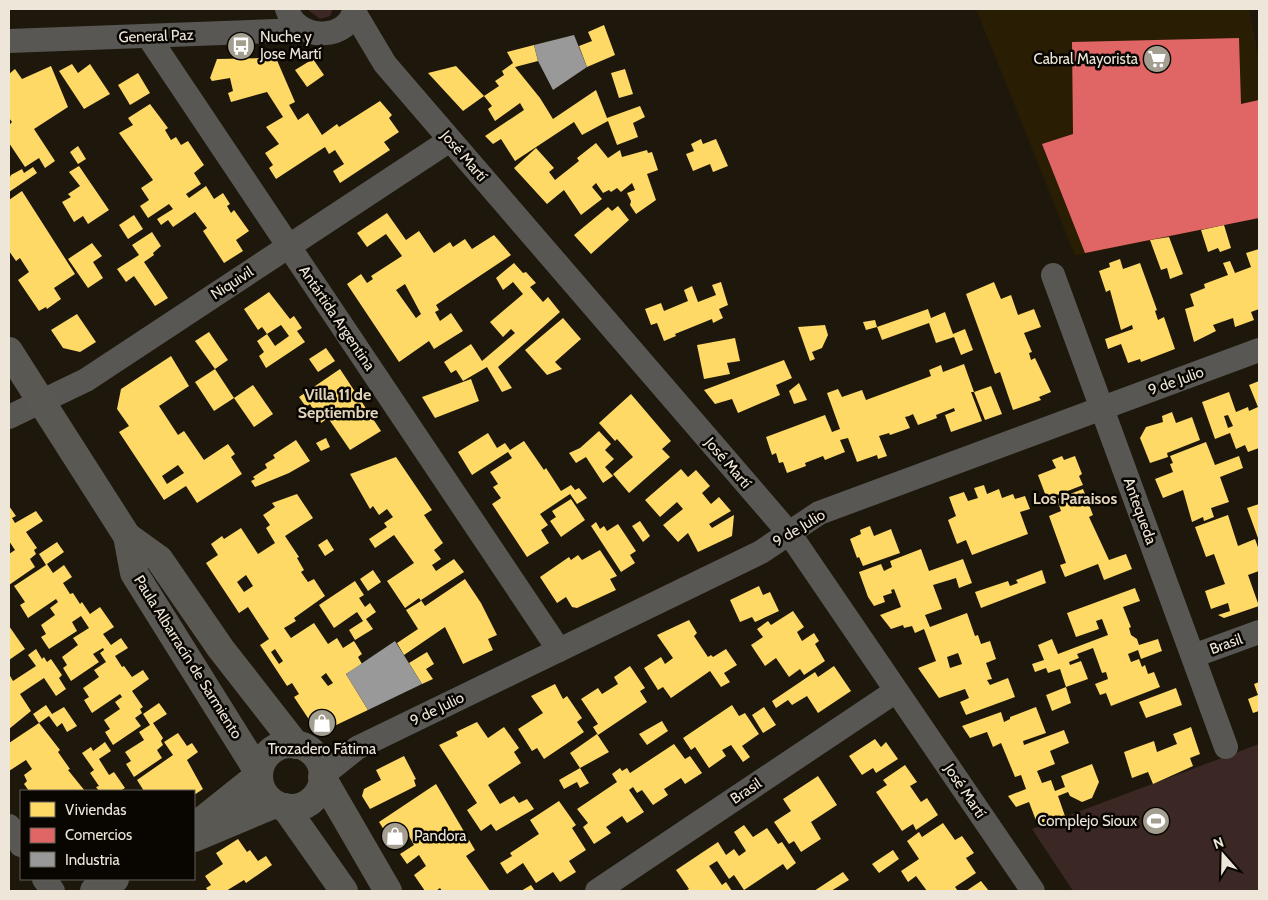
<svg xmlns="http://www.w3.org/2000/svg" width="1268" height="900" viewBox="0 0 1268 900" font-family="Cabin,sans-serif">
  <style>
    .built { fill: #291d03 }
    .green { fill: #3b2824 }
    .homes { fill: #ffd966; fill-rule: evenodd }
    .shops { fill: #e06666 }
    .industry { fill: #999 }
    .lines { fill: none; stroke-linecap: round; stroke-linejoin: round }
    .street { stroke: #585753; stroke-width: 24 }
    .secondary { stroke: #5a5853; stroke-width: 28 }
    .labels { text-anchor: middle; stroke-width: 5; stroke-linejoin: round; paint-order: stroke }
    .street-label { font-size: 15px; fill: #ede6d9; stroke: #090601 }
    .poi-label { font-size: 15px; fill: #ede6d9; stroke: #090601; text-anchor: start }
    .neighbourhood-label { font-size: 16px; font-weight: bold; fill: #e2d4ba; stroke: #090601 }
  </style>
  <rect width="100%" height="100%" fill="#1d170c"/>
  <!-- built -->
  <path class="built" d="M976 9H1249L1259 59V218L1075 256Z"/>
  <!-- green -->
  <g class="green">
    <path d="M307 9H333L330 16 320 19Z"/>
    <path d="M1259 744V891H1073L1032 829Z"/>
  </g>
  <!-- homes -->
  <g class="homes">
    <path d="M604 25 615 55 587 67 579 46 592 41 588 32Z"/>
    <path d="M534 45 538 61 515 67 540 98 553 119 596 90 607 118 640 106 645 117 633 123 638 137 617 145 608 121 582 135 574 122 515 161 501 139 493 144 485 136 524 110 520 103 495 121 488 109 492 106 484 96 463 111 428 73 456 66 484 96 499 86 495 81 504 75 502 71 513 63 507 52Z"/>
    <path d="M276 58 295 102 289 105 298 120 308 113 322 135 337 124 339 127 380 101 392 115 389 118 399 132 384 142 390 150 340 183 333 171 344 164 335 150 329 154 325 147 276 179 269 168 273 165 265 153 279 144 266 127 283 117 267 92 231 102 228 93 233 91 230 78 212 81 210 78 217 59Z"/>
    <path d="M313 59 324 75 307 87 295 70Z"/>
    <path d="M72 64 78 73 90 64 110 94 84 109 59 71Z"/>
    <path d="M51 66 68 107 34 129 55 161 45 168 39 158 25 167 9 143V125L12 122 9 118V74L15 69 22 79Z"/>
    <path d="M625 69 633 94 619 98 611 73Z"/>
    <path d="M138 73 150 93 130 105 118 85Z"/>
    <path d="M150 104 168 128 165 130 171 140 176 137 181 145 188 141 204 165 194 173 201 184 186 194 189 198 206 186 214 199 223 193 230 204 227 206 231 213 234 210 249 231 236 240 243 251 224 263 203 231 207 228 195 212 173 227 168 220 161 225 157 219 173 209 169 204 148 218 140 206 149 200 141 188 153 180 119 133 133 125 128 118Z"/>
    <path d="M701 139 703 144 716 139 728 166 713 172 710 164 693 171 686 154 694 151 691 144Z"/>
    <path d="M596 143 608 158 620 150 622 157 647 150 648 153 652 152 658 170 647 174 656 200 636 214 630 205 631 201 627 193 635 190 632 183 621 192 617 188 611 192 609 190 603 193 596 183 592 187 602 199 581 215 564 190 547 204 514 168 536 148 554 168 549 172 555 180 579 161 577 158Z"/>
    <path d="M78 146 86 159 78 164 70 152Z"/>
    <path d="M79 166 109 210 88 224 83 216 74 222 62 202 71 197 68 194 80 186 69 172Z"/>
    <path d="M33 167 37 173 9 192V179L11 175 22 169 24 173Z"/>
    <path d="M22 191 75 274 54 288 61 299 47 309 46 307 39 311 18 280 29 272 20 258 16 261 9 251V200Z"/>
    <path d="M618 206 629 220 591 254 574 235 608 207 612 211Z"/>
    <path d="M387 213 406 240 419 231 434 253 450 242 453 247 465 239 472 249 494 235 511 255 436 305 439 310 435 312 440 321 451 313 463 331 434 349 429 341 399 362 347 284 361 274 367 283 373 279 371 276 402 256 386 234 367 247 357 233ZM405 284 421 314 416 318 396 290Z"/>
    <path d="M134 215 143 229 128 239 119 225Z"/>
    <path d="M1224 225 1231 248 1220 252 1218 248 1208 252 1201 230Z"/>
    <path d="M152 232 161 246 153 253 154 255 144 262 168 298 155 306 134 276 126 282 117 269 139 255 132 245Z"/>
    <path d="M1169 237 1183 274 1170 279 1167 268 1161 270 1150 240Z"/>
    <path d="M92 243 102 256 93 262 103 278 88 288 68 259Z"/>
    <path d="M1259 249V309L1251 312 1254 320 1235 327 1233 318 1213 325 1216 331 1194 342 1185 309 1194 306 1190 294 1205 288 1204 284 1228 275 1223 263 1230 261 1235 273 1251 267 1246 253Z"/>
    <path d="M1120 259 1123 269 1140 263 1157 310 1155 311 1158 320 1164 317 1175 349 1141 362 1140 359 1128 363 1121 344 1108 349 1105 339 1133 329 1132 325 1121 330 1110 290 1106 292 1099 271 1110 267 1109 263Z"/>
    <path d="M514 263 523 273 526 272 536 283 530 287 543 302 548 297 560 312 498 367 512 388 502 392 487 367 463 381 456 370 451 373 444 362 471 344 482 361 515 333 511 329 503 337 490 322 523 294 513 282 503 290 496 278Z"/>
    <path d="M721 282 728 305 719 309 723 318 713 323 712 319 675 334 676 336 664 341 657 323 651 325 645 309 661 303 664 311 688 301 684 290 692 286 698 302 716 295 712 285Z"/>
    <path d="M994 282 1001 299 1011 295 1018 315 1034 309 1041 327 1024 333 1032 352 1029 353 1031 360 1035 358 1051 392 1039 397 1041 400 1013 410 1000 372 995 374 966 294Z"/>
    <path d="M269 292 290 319 294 316 302 328 297 331 305 342 266 368 259 356 264 352 257 341 267 334 275 346 289 336 281 325 267 334 262 327 258 330 244 309Z"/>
    <path d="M928 309 931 318 945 312 953 334 965 329 973 350 961 355 954 337 936 343 929 323 882 340 877 327Z"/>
    <path d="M77 314 96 342 80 352 63 348 51 330Z"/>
    <path d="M563 318 581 339 555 362 562 369 547 375 525 350Z"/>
    <path d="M875 320 877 327 866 330 863 322Z"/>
    <path d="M825 325 828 335 822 348 812 352 815 359 810 361 798 327Z"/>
    <path d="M209 332 228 360 215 369 195 341Z"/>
    <path d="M735 338 740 361 727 363 730 374 704 379 697 345Z"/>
    <path d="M326 348 335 361 318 372 309 359Z"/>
    <path d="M171 356 189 386 159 406 178 435 184 431 204 460 228 444 235 454 231 457 242 474 197 503 186 486 164 500 119 432 129 426 117 409 121 389ZM178 465 184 473 167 484 162 476Z"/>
    <path d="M784 360 792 378 776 385 780 395 738 413 732 399 715 404 704 390Z"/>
    <path d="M964 364 974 392 991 386 1002 414 985 420 974 392H971L982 421 951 432 945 415 955 411 954 408 936 415 937 418 918 425 913 414 909 416 905 417 910 428 890 435 889 433 879 436 887 456 878 459 877 455 857 462 848 438 840 440 845 452 825 460 823 456 805 463 806 466 787 473 783 462 779 463 776 453 772 455 766 437 825 415 832 432 840 429 827 393 838 389 842 397 862 390 866 400 931 376 929 370 941 365 943 372Z"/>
    <path d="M215 369 234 398 214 411 195 382Z"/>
    <path d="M340 369 381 431 350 450 328 418 321 423 310 404 306 407 299 397Z"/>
    <path d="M471 379 479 401 435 418 422 397Z"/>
    <path d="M1259 381V448L1248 452 1245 445 1236 449 1230 433 1215 439 1202 402 1229 392 1236 412 1248 407 1249 411 1258 407 1249 385ZM1228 415 1233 426 1228 428 1224 416Z"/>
    <path d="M799 383 807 400 794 404 789 391Z"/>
    <path d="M253 385 273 414 254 427 234 398Z"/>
    <path d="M631 394 671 441 662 449 670 457 629 493 613 474 633 457 617 439 615 441 599 423Z"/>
    <path d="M1172 412 1176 423 1192 417 1200 440 1167 453 1168 457 1150 463 1140 438 1146 427 1163 422 1162 416Z"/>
    <path d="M599 431 611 444 605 450 614 459 605 467 613 476 603 483 586 457 576 463 569 453 580 448Z"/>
    <path d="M488 433 497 448 505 443 510 450 524 441 544 470 546 468 561 491 571 485 575 490 579 488 587 498 577 504 570 494 540 514 548 525 541 530 549 543 527 557 492 504 501 498 493 487 498 484 490 472 512 458 508 452 472 475 458 452Z"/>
    <path d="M326 438 330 447 321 451 316 443Z"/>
    <path d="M296 440 310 461 289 473 255 487 251 481 255 479 253 477 267 468 265 464 275 458 273 455Z"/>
    <path d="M1206 442 1215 465 1239 456 1243 468 1220 477 1229 502 1211 508 1214 517 1204 521 1203 517 1192 522 1183 490 1163 498 1155 479 1173 472 1170 464 1173 463 1170 456Z"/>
    <path d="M1062 456 1064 460 1075 456 1082 474 1079 476 1083 485 1047 499 1038 475 1056 468 1052 460Z"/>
    <path d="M396 457 432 510 424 515 443 543 434 550 441 559 432 565 436 571 454 559 464 572 421 600 425 606 465 579 481 603 497 635 488 639 493 650 463 664 445 627 404 655 397 643 418 629 406 610 421 601 419 598 405 608 387 581 414 563 394 535 375 548 369 539 387 527 384 523 393 517 387 509 379 515 373 506 370 509 350 474Z"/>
    <path d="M681 469 688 477 696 470 710 486 702 493 711 504 719 497 731 511 709 524 712 528 734 515 732 536 698 552 688 533 678 542 663 525 683 509 677 502 660 517 645 500Z"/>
    <path d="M984 485 987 494 999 489 1002 498 1013 494 1015 499 1025 496 1030 509 1020 512 1028 534 972 555 966 540 957 544 948 520 956 516 949 497 964 492 968 501 978 498 974 488Z"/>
    <path d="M1083 489 1093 515 1089 517 1109 560 1126 554 1132 569 1104 580 1098 564 1065 577 1060 565 1066 563 1049 516 1061 511 1057 499Z"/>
    <path d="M297 494 313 518 285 536 299 557 297 558 304 570 301 572 308 582 314 579 325 596 294 618 296 621 284 628 291 638 314 623 328 644 337 638 343 648 354 641 362 654 358 657 362 664 346 674 368 710 332 727 310 721 294 697 299 694 292 683 287 686 260 645 269 639 248 607 239 613 206 563 218 555 211 544 222 536 224 539 241 528 258 554 275 543 266 528 270 525 263 515 275 507 272 503ZM246 575 253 586 244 592 237 582ZM275 649 283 661 279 664 271 652ZM326 673 333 683 328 686 321 677Z"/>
    <path d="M571 499 585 520 561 537 550 521 556 517 552 511Z"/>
    <path d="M1259 504V537L1258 538 1247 508Z"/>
    <path d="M9 506 16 516 12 518 15 523 36 511 43 521 26 532 37 548 34 550 36 554 30 559 35 567 9 585V554L15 550 9 541Z"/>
    <path d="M1228 515 1238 546 1255 539 1259 550V571L1248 575 1259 606 1224 618 1218 615 1230 611 1228 603 1211 609 1205 591 1225 584 1214 554 1206 557 1195 527Z"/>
    <path d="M640 521 650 536 643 542 632 526Z"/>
    <path d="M596 522 600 529 604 526 607 531 618 524 636 551 630 555 635 563 621 572 591 526Z"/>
    <path d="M870 526 874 536 891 529 900 553 863 566 859 557 857 558 850 539 861 534 860 530Z"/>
    <path d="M327 539 334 550 325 556 318 545Z"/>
    <path d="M57 542 64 552 47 564 53 573 64 565 72 577 63 583 70 594 73 593 80 604 82 602 90 614 100 607 114 627 103 634 111 645 121 638 128 648 115 656 122 667 124 666 132 677 143 670 149 679 132 691 143 707 140 709 142 713 135 718 141 726 113 745 105 732 110 729 104 720 120 709 115 702 122 697 120 694 92 713 84 700 89 697 83 688 99 677 94 670 106 662 100 653 104 650 103 648 93 654 99 662 71 681 63 668 67 665 62 657 78 645 73 638 89 628 81 616 72 622 77 631 49 649 41 637 46 634 41 625 55 615 50 608 58 602 56 599 28 618 20 605 25 602 14 586 46 565 39 554Z"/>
    <path d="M921 549 929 571 963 559 972 583 959 588 956 578 933 585 942 609 925 615 930 627 967 613 975 636 978 635 981 644 990 641 996 659 986 663 992 679 987 680 990 685 1008 678 1015 697 966 715 960 702 969 698 965 689 939 698 918 668 936 661 924 629 915 633 912 626 904 628 903 625 891 629 880 615 901 607 894 589 891 590 892 593 883 596 885 602 874 606 868 597 859 572 881 564 884 571 892 567 890 561ZM958 653 962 664 950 668 947 657Z"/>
    <path d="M600 550 617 576 610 579 616 590 577 608 572 607 566 597 557 603 540 577 569 557 571 560 578 555 582 560Z"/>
    <path d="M373 570 381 582 368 591 360 579Z"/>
    <path d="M1042 570 1046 583 981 608 975 592 1008 581 1010 586 1018 583 1016 580Z"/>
    <path d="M355 581 364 595 359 598 365 607 370 603 376 612 366 619 373 629 355 640 349 630 363 621 357 612 334 628 319 605Z"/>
    <path d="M759 586 763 595 770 592 779 611 755 622 752 617 740 622 730 600Z"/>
    <path d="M1135 588 1140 601 1123 607 1131 627 1129 628 1131 635 1137 639 1139 645 1158 639 1162 651 1141 659 1138 650 1128 654 1131 662 1139 659 1142 667 1145 665 1148 674 1154 672 1160 687 1111 706 1106 693 1100 695 1095 684 1108 679 1106 672 1102 673 1093 648 1077 654 1079 658 1069 662 1070 665 1081 661 1088 679 1066 687 1071 703 1052 711 1046 695 1066 687 1060 669 1048 673 1046 668 1035 672 1032 664 1044 660 1038 645 1052 639 1058 654 1108 635 1102 619 1096 621 1099 629 1076 637 1067 613Z"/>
    <path d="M793 611 804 627 797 632 802 641 814 633 819 641 815 644 825 661 804 675 800 669 789 677 776 658 765 666 751 645 763 637 757 629 768 621 771 625Z"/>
    <path d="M689 620 697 633 694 636 708 657 711 655 713 657 726 649 737 665 724 673 730 682 721 687 710 671 671 698 663 687 658 690 644 668 661 657 665 664 673 658 657 635Z"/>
    <path d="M9 626 25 649 9 660Z"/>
    <path d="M36 649 42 659 44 657 47 662 51 659 62 675 59 678 66 689 56 696 44 678 20 694 31 711 9 729V674L13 681 36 666 28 655Z"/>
    <path d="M427 652 434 664 426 669 433 679 422 684 409 663Z"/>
    <path d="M630 666 645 688 640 691 647 702 598 735 593 727 598 724 581 699 598 688 602 694 618 684 614 677Z"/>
    <path d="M834 666 851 691 818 713 807 696 792 705 788 700 776 708 772 701 815 672 818 677Z"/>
    <path d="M1259 682V711L1253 713 1248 699 1258 695 1254 684Z"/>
    <path d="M555 684 563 699 567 696 582 718 577 722 584 732 544 759 537 748 532 751 518 729 543 713 531 696Z"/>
    <path d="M1176 688 1182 705 1146 718 1139 702Z"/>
    <path d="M159 703 167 714 153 723 163 738 161 741 163 745 157 750 162 758 134 777 126 764 131 761 125 752 144 740 139 732 150 725 143 714Z"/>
    <path d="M46 705 52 714 64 707 77 726 67 732 62 723 57 727 49 716 39 723 60 750 58 752 70 769 68 770 85 791H29L24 784 27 781 24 775 32 769 26 760 9 771V743L39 723 33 714Z"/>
    <path d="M732 705 739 716 745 713 759 734 742 746 750 757 743 762 731 745 722 750 726 756 709 768 695 747 691 750 683 738Z"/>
    <path d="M764 707 776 725 763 733 752 715Z"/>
    <path d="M1036 707 1046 733 1023 741 1024 745 1064 730 1069 743 1050 751 1055 764 1037 771 1042 783 1051 780 1055 791 1065 787 1061 776 1092 764 1099 782 1092 798 1082 802 1070 796 1068 792 1058 796 1065 816 1038 826 1029 802 1016 807 1008 796 1026 789 1021 775 1015 777 1001 743 993 747 987 732 970 738 962 726 1001 712 1004 722 1010 719V717Z"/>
    <path d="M662 721 668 731 647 745 639 734Z"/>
    <path d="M477 722 488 738 504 727 519 748 514 752 521 763 488 785 500 804 514 796 519 803 527 799 534 809 496 831 491 824 481 831 467 810 477 803 439 745 458 736 456 732Z"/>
    <path d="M1191 727 1200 754 1190 758 1193 766 1153 784 1148 772 1132 778 1124 752 1154 741 1157 752 1177 744 1173 734Z"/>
    <path d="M178 733 187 746 192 743 198 752 187 760 203 789 194 795V791H144L137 780 173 755 164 742Z"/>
    <path d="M597 734 609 752 580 768 570 753Z"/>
    <path d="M875 739 881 747 886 742 898 759 876 773 873 768 862 775 849 756Z"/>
    <path d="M105 742 111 751 99 759 109 775 114 772 125 788 120 791H99L96 787 99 786 90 773 94 770 82 753 91 747 93 751Z"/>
    <path d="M674 744 685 759 690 756 702 773 685 784 681 778 672 784 664 789 668 795 653 805 642 790 637 793 633 787 629 790 644 812 627 823 622 816 606 827 611 833 594 844 583 827 588 823 577 809 617 782 612 774 620 768 622 771 627 768 630 773Z"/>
    <path d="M404 756 416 779 414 780 416 786 370 809 362 796 364 789 381 780 376 770Z"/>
    <path d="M905 765 917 782 910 786 921 802 927 798 938 815 916 830 913 824 902 831 876 792 887 785 883 780Z"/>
    <path d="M580 768 589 783 580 788 577 782 564 789 559 780Z"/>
    <path d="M818 776 837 805 811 822 821 839 801 852 794 841 789 844 774 822 791 811 783 799Z"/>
    <path d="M436 784 475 850 466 856 490 891H442L440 888 436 891H425L414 875 426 866 419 855 407 864 400 854 414 845 409 836 407 838 398 825 386 833 379 822Z"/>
    <path d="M559 801 576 825 572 828 586 850 569 861 576 872 560 882 553 872 536 883 523 863 507 874 500 863 512 856 510 853 539 834 530 820Z"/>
    <path d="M943 823 955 840 962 836 974 853 966 858 976 873 955 887 958 891H927L916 876 908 882 901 871 919 859 907 841 919 832 922 837Z"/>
    <path d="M744 825 753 837 767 828 778 844 782 842 796 863 787 870 783 864 744 890 734 875 729 879 717 861 709 866 722 885 726 882 732 891H685L689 889 676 870 718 842 726 855 734 849 739 856 746 851 734 832Z"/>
    <path d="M238 839 247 852 250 850 258 861 266 856 272 865 246 883 244 880 226 891H208L206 888 211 885 205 876 223 864 216 853Z"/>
    <path d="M893 850 899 859 879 873 872 864Z"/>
    <path d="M843 872 849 880 831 891H814Z"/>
    <path d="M981 881 989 891H966Z"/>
    <path d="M531 885 535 891H521Z"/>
  </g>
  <!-- shops -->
  <path class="shops" d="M1239 38 1241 104 1259 100V218L1085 253 1042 144 1073 134 1072 42Z"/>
  <!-- industry -->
  <g class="industry">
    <path d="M574 35 587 67 553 90 538 61 534 45Z"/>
    <path d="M395 641 422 684 368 710 346 674Z"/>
  </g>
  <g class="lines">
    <!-- street -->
    <g class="street">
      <path d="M287 9C298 44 351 39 354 9"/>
      <path d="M354 12 385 64 789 533 1033 891"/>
      <path d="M148 36 559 650"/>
      <path d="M9 41 302 30"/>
      <path d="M1053 275 1226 747"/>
      <path d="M9 417 86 380 450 140"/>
      <path d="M1193 656 1259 632"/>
      <path d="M322 776 357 748 761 552 819 513 1259 350"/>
      <path d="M9 826 21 845"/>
      <path d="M44 879 53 891"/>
      <path d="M597 891 896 691"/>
    </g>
    <!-- secondary -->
    <g class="secondary">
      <path d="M9 351 127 536 134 573 259 773"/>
      <path d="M127 536 159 559 221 649 296 745"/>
      <circle cx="291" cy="776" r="32"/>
      <path d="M322 777 388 891"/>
      <path d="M285 807 344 891"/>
      <path d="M194 827 259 775"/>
      <path d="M194 838 275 804"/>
      <path d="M94 891 115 879"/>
    </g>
  </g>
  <!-- icons -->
  <defs>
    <g id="bus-disc" transform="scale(1.4375)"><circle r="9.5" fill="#a49e91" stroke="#090601"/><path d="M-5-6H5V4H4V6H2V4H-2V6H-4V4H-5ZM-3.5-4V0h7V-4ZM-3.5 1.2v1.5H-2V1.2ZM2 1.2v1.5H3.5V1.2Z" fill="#fff"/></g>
    <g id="supermarket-disc" transform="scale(1.4375)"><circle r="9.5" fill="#a49e91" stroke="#090601"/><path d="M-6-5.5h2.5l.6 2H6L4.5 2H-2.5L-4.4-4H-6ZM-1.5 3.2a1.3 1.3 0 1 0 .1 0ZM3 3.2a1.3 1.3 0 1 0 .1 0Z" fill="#fff"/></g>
    <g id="shop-disc" transform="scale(1.4375)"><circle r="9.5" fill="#a49e91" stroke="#090601"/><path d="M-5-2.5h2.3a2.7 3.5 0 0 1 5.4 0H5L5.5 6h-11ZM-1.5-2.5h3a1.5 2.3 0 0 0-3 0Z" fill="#fff"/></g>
    <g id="stadium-disc" transform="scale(1.4375)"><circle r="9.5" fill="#a49e91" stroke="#090601"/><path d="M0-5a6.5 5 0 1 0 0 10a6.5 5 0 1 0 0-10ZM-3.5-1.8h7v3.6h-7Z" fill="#fff"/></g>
  </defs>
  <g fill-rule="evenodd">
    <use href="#bus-disc" x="241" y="46"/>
    <use href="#supermarket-disc" x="1157" y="59"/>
    <use href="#shop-disc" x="322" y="723"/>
    <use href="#stadium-disc" x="1156" y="821"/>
    <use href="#shop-disc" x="395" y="836"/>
  </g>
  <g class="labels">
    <!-- street labels -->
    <g class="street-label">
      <text transform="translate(156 36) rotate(-2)" y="5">General Paz</text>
      <text transform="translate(464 156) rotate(49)" y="5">José Martí</text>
      <text transform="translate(232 283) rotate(-33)" y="5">Niquivil</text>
      <text transform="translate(337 318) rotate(56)" y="5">Antártida Argentina</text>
      <text transform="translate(1176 381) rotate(-20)" y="5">9 de Julio</text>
      <text transform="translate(728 463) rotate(49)" y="5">José Martí</text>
      <text transform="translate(1140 511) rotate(70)" y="5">Antequeda</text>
      <text transform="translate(799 528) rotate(-31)" y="5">9 de Julio</text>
      <text transform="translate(1226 644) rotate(-20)" y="5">Brasil</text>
      <text transform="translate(188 657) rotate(58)" y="5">Paula Albarracín de Sarmiento</text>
      <text transform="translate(437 709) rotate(-26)" y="5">9 de Julio</text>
      <text transform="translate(746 791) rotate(-34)" y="5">Brasil</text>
      <text transform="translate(965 791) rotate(56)" y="5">José Martí</text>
    </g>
    <!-- poi labels -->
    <g class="poi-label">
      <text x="260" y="42">Nuche y<tspan x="260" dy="17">Jose Martí</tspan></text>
      <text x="1138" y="64" text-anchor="end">Cabral Mayorista</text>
      <text x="322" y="754" text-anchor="middle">Trozadero Fátima</text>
      <text x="1137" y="826" text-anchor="end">Complejo Sioux</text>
      <text x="414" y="841">Pandora</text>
    </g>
    <!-- neighbourhood labels -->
    <g class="neighbourhood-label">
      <text x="338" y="400">Villa 11 de<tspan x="338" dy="18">Septiembre</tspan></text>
      <text x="1075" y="504">Los Paraisos</text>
    </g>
  </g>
  <!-- border -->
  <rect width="1268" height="900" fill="none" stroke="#ede6d9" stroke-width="20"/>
  <!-- legend -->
  <rect x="20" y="790" width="175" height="90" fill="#090601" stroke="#646057"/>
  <rect x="30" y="802" width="25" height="15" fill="#ffd966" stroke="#646057"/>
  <text x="65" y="815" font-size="15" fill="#ede6d9">Viviendas</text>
  <rect x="30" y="828" width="25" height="15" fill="#e06666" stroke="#646057"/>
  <text x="65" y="840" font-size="15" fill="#ede6d9">Comercios</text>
  <rect x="30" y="852" width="25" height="15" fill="#999999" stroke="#646057"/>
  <text x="65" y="865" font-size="15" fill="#ede6d9">Industria</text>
  <!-- north arrow -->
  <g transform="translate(1223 855) rotate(340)" stroke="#090601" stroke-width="4" paint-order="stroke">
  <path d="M0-4L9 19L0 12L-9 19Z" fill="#ede6d9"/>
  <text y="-8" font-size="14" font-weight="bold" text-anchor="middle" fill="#ede6d9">N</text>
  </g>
</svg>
